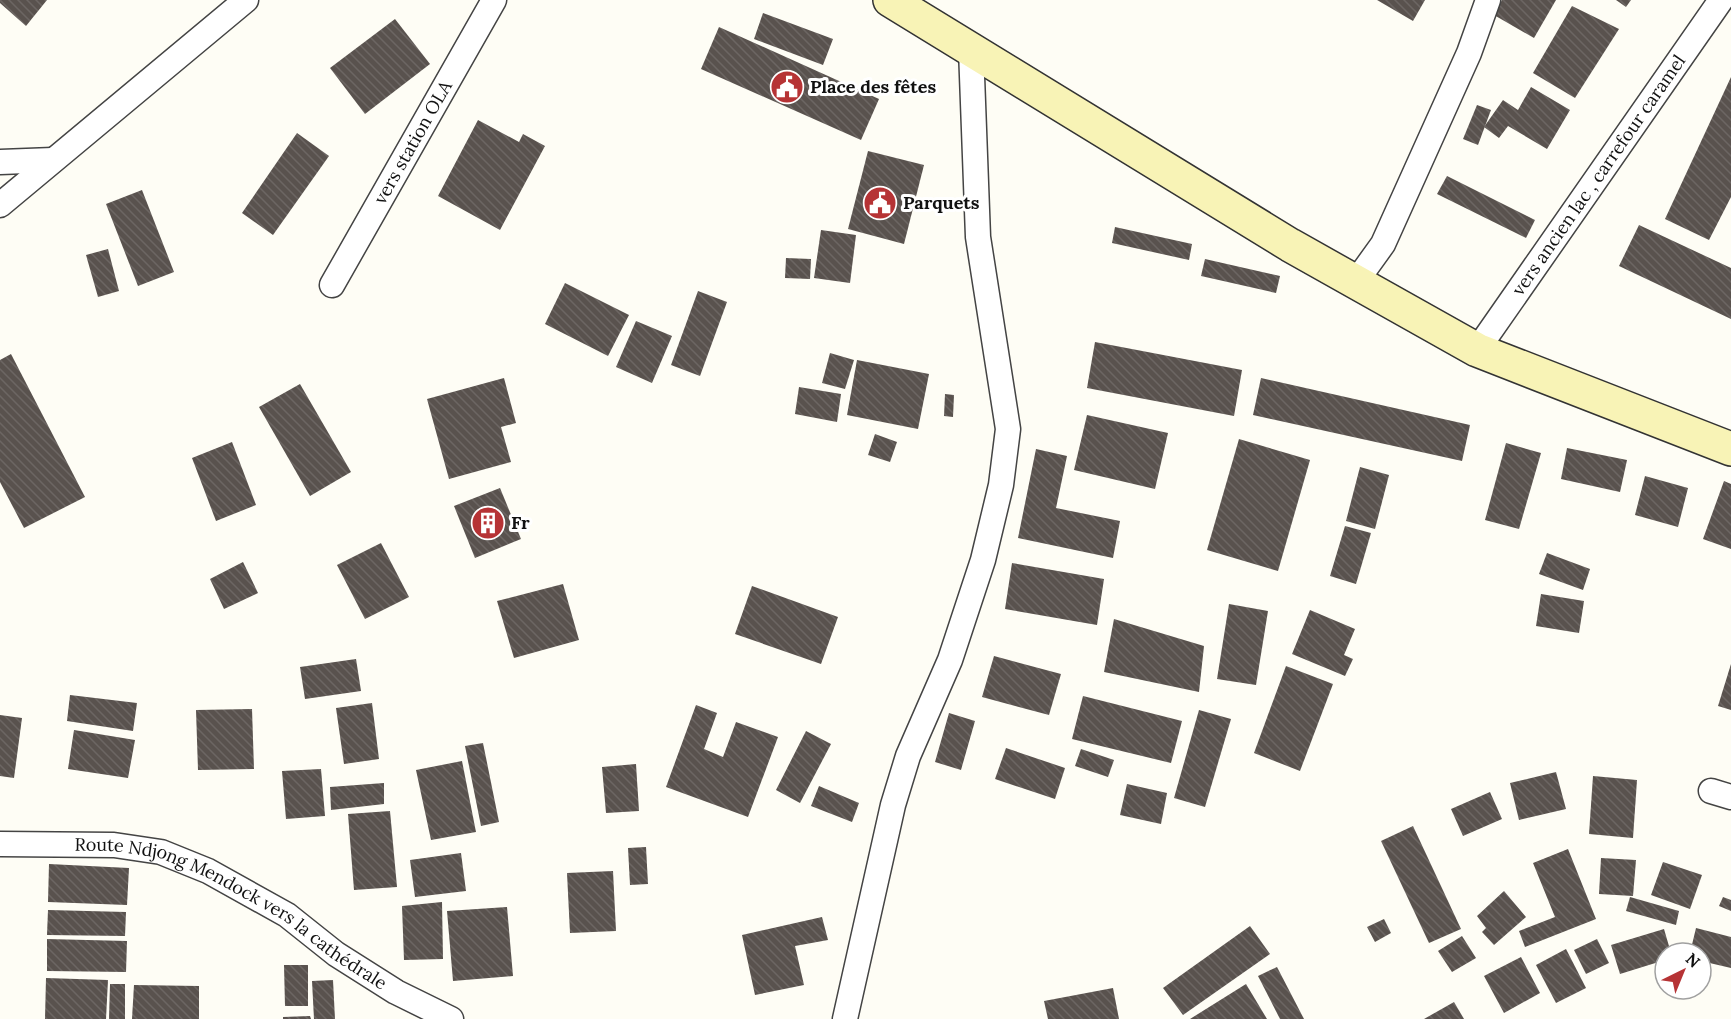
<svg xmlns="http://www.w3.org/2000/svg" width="1731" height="1019" viewBox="0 0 1731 1019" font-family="Lora,serif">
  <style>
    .building { fill: url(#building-back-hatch) }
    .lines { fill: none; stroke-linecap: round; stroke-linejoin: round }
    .street-casing { stroke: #444; stroke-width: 27 }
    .secondary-casing { stroke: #333; stroke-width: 36 }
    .street { stroke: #fff; stroke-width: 24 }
    .secondary { stroke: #f8f3b6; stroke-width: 33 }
    .labels { text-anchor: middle; stroke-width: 6; stroke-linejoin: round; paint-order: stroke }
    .poi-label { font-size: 18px; font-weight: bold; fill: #111; stroke: #fff; text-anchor: start }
    .street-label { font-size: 18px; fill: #111; stroke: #fff }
  </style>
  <defs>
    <pattern id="building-back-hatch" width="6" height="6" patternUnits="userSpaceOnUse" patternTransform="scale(1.5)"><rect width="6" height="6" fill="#59524e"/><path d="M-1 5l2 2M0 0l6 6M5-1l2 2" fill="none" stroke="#6c6663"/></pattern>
  </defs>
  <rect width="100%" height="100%" fill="#fefdf5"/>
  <!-- building -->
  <g class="building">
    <path d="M0 0H47L26 26 0 3Z"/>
    <path d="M1377 0H1425L1413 21Z"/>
    <path d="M1502 0H1556L1534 38 1494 15Z"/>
    <path d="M1616 0H1631L1626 7Z"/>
    <path d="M1572 6 1619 29 1575 98 1533 73Z"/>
    <path d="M763 13 833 39 823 65 754 39Z"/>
    <path d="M395 19 430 64 365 114 330 68Z"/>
    <path d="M719 27 879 99 861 140 701 69Z"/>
    <path d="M1731 77V197L1709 240 1665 219Z"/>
    <path d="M1531 87 1570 110 1547 149 1508 126 1499 138 1484 127 1503 100 1518 110Z"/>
    <path d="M1477 105 1491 110 1478 145 1463 139Z"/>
    <path d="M478 120 519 142 523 134 545 146 500 230 438 196Z"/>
    <path d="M297 133 329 156 273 235 242 213Z"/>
    <path d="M868 151 924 165 904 244 848 229Z"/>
    <path d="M1447 176 1535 220 1526 238 1437 194Z"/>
    <path d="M142 190 174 272 138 286 106 204Z"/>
    <path d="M1639 225 1731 268V319L1619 266Z"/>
    <path d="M1115 227 1192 244 1189 260 1112 243Z"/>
    <path d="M821 230 856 235 850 283 814 278Z"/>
    <path d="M108 249 119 291 98 297 86 255Z"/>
    <path d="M786 258 811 259 810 279 785 278Z"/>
    <path d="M1205 259 1280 276 1276 293 1201 276Z"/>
    <path d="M565 283 629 315 608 356 545 324Z"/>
    <path d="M698 291 727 302 700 376 671 365Z"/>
    <path d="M636 321 672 336 652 383 616 367Z"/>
    <path d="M1095 342 1242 370 1234 416 1087 388Z"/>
    <path d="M830 353 854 360 845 389 822 383Z"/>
    <path d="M11 354 85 497 24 528 0 482V360Z"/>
    <path d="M857 360 929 374 918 429 847 415Z"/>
    <path d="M504 378 516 423 501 427 511 462 449 479 427 399Z"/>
    <path d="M1261 378 1470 425 1462 461 1253 415Z"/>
    <path d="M300 384 351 472 310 496 259 407Z"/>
    <path d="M799 387 841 394 837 422 795 414Z"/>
    <path d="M945 394 954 395 953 417 944 416Z"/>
    <path d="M1087 415 1168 433 1155 489 1074 470Z"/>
    <path d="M875 434 897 442 890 462 868 455Z"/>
    <path d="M1239 439 1310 460 1278 571 1207 550Z"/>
    <path d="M232 442 256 505 216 521 192 458Z"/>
    <path d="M1506 443 1541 453 1519 529 1485 520Z"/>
    <path d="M1567 448 1627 460 1620 492 1561 479Z"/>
    <path d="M1036 449 1067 456 1056 508 1120 521 1113 558 1018 538Z"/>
    <path d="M1360 467 1389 475 1375 529 1346 521Z"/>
    <path d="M1645 476 1688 488 1678 527 1635 515Z"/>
    <path d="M1724 481 1731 484V549L1703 539Z"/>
    <path d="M500 488 521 539 475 558 454 506Z"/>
    <path d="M1345 526 1371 533 1356 584 1330 576Z"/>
    <path d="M381 543 409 597 365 619 337 565Z"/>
    <path d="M1547 553 1590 569 1583 590 1539 574Z"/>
    <path d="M243 562 258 593 224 609 210 579Z"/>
    <path d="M1012 563 1104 579 1097 625 1005 609Z"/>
    <path d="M563 584 579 640 514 658 497 601Z"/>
    <path d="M752 586 838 617 821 664 735 634Z"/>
    <path d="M1541 594 1584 601 1579 633 1536 626Z"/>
    <path d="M1229 604 1268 611 1256 685 1217 679Z"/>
    <path d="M1310 610 1355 629 1344 655 1353 659 1345 676 1292 654Z"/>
    <path d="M1114 619 1204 646 1199 692 1104 672Z"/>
    <path d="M994 656 1061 674 1049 715 982 697Z"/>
    <path d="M356 659 361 691 305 699 300 667Z"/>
    <path d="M1731 664V710L1718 706Z"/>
    <path d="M1286 666 1333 684 1300 771 1254 753Z"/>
    <path d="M70 695 137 703 133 731 67 721Z"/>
    <path d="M1083 696 1182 721 1171 763 1072 739Z"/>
    <path d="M372 703 379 759 344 764 336 708Z"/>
    <path d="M696 705 717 713 704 749 723 757 736 722 778 737 748 817 666 787Z"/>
    <path d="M252 709 254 769 198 770 196 710Z"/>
    <path d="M1199 710 1231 719 1205 807 1174 798Z"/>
    <path d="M949 713 975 721 961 770 935 762Z"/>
    <path d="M0 715 22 718 14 778 0 776Z"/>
    <path d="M74 730 135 740 128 778 68 769Z"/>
    <path d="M806 731 831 744 800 803 776 790Z"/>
    <path d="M483 743 499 822 481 826 465 746Z"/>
    <path d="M1006 748 1065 768 1055 799 995 779Z"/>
    <path d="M1081 749 1114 760 1108 777 1075 766Z"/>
    <path d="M462 761 476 832 431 840 416 770Z"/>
    <path d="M636 764 639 811 606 813 602 767Z"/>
    <path d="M321 769 325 816 286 819 282 771Z"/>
    <path d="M1556 772 1566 809 1519 820 1510 783Z"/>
    <path d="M1593 776 1637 780 1633 838 1589 834Z"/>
    <path d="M384 783V804L331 810 330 787Z"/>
    <path d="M1127 784 1167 793 1161 824 1120 815Z"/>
    <path d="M819 786 859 803 852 822 811 806Z"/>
    <path d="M1490 792 1502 819 1463 836 1451 809Z"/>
    <path d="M390 811 397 887 354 890 348 814Z"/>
    <path d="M1413 826 1461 929 1429 943 1381 841Z"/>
    <path d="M646 847 648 884 630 885 628 848Z"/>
    <path d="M1568 849 1596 919 1525 947 1519 931 1555 917 1533 863Z"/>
    <path d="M461 853 466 891 415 897 410 860Z"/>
    <path d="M1601 858 1636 860 1633 896 1599 894Z"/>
    <path d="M1663 862 1702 875 1690 909 1651 895Z"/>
    <path d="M49 864 129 868 127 905 48 902Z"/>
    <path d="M613 871 616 931 570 933 567 873Z"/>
    <path d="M1504 891 1526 917 1494 945 1482 932 1486 928 1477 916Z"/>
    <path d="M1630 897 1679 911 1676 925 1626 911Z"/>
    <path d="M1723 897 1731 900V911L1719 906Z"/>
    <path d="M442 902 443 959 404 960 402 906Z"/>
    <path d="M507 907 513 976 453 981 447 911Z"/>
    <path d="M48 910 126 912 125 936 47 935Z"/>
    <path d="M822 917 828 940 795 946 804 985 755 995 742 935Z"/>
    <path d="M1384 919 1391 933 1375 942 1367 927Z"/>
    <path d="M1250 926 1270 954 1183 1015 1163 988Z"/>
    <path d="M1696 928 1731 937V968L1701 961V953H1690Z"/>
    <path d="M1664 929 1671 953H1665V960L1620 974 1611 945Z"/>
    <path d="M1462 936 1476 958 1452 972 1438 951Z"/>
    <path d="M47 939 127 941 126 972 47 971Z"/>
    <path d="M1597 939 1609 963 1586 974 1574 950Z"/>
    <path d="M1566 949 1586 988 1556 1003 1536 965Z"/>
    <path d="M1521 957 1540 993 1504 1013 1484 976Z"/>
    <path d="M284 965H308V1006H285Z"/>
    <path d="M1277 967 1304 1019H1280L1258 976Z"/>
    <path d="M46 978 108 980 106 1019H45Z"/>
    <path d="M333 980 335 1019H314L312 981Z"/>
    <path d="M110 984H125V1019H109Z"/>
    <path d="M1246 984 1267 1019H1190Z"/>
    <path d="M134 985 199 986V1019H132Z"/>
    <path d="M1113 988 1119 1019H1048L1044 1001Z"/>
    <path d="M1454 1002 1464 1019H1424Z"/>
    <path d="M310 1016 311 1019H283V1017Z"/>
  </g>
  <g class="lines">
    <!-- street casing -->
    <g class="street-casing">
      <g id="street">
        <path d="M0 162 53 160"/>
        <path d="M0 205 246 0"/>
        <path d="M1355 283 1383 244 1469 53 1488 0"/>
        <path id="s1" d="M332 285 494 0"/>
        <path id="s2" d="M1477 350 1721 0"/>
        <path d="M1711 791 1731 797"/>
        <path id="s3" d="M0 844 114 845 161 852 208 871 287 915 336 954 396 992 451 1019"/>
        <path d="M845 1019 893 805 908 756 950 660 983 560 1001 485 1008 429 978 237 971 49"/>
      </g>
    </g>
    <!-- secondary casing -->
    <g class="secondary-casing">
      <path id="secondary" d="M890 0 1290 245 1477 350 1731 449"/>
    </g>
    <!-- street -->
    <use href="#street" class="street"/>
    <!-- secondary -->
    <use href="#secondary" class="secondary"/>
  </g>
  <!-- icons -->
  <defs>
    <g id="civic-disc" transform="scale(1.725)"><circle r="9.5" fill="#b63335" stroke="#fff"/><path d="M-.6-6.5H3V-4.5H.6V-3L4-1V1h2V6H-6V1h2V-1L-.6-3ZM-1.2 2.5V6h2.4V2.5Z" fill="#fff"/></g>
    <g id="building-disc" transform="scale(1.725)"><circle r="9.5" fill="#b63335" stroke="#fff"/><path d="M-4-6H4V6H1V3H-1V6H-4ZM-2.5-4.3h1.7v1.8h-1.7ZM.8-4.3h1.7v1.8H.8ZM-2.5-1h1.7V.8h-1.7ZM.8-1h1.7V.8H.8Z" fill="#fff"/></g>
  </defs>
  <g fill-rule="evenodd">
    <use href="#civic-disc" x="787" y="87"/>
    <use href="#civic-disc" x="880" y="203"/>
    <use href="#building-disc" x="488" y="523"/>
  </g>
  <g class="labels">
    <!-- poi labels -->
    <g class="poi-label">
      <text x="810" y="93">Place des fêtes</text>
      <text x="903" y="209">Parquets</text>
      <text x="511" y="529">Fr</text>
    </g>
    <!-- street labels -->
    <g class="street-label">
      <text dy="6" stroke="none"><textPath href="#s1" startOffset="164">vers station OLA</textPath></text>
      <text dy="6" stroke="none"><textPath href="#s2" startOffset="213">vers ancien lac , carrefour caramel</textPath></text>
      <text dy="6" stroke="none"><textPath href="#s3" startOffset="249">Route Ndjong Mendock vers la cathédrale</textPath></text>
    </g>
  </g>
  <!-- north arrow -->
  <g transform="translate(1683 971) rotate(43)"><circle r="28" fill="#ffffff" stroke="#a0a0a0" stroke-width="1.5"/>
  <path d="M0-4.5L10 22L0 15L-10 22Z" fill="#b63335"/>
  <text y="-9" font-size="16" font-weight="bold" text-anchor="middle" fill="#111111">N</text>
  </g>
</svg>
